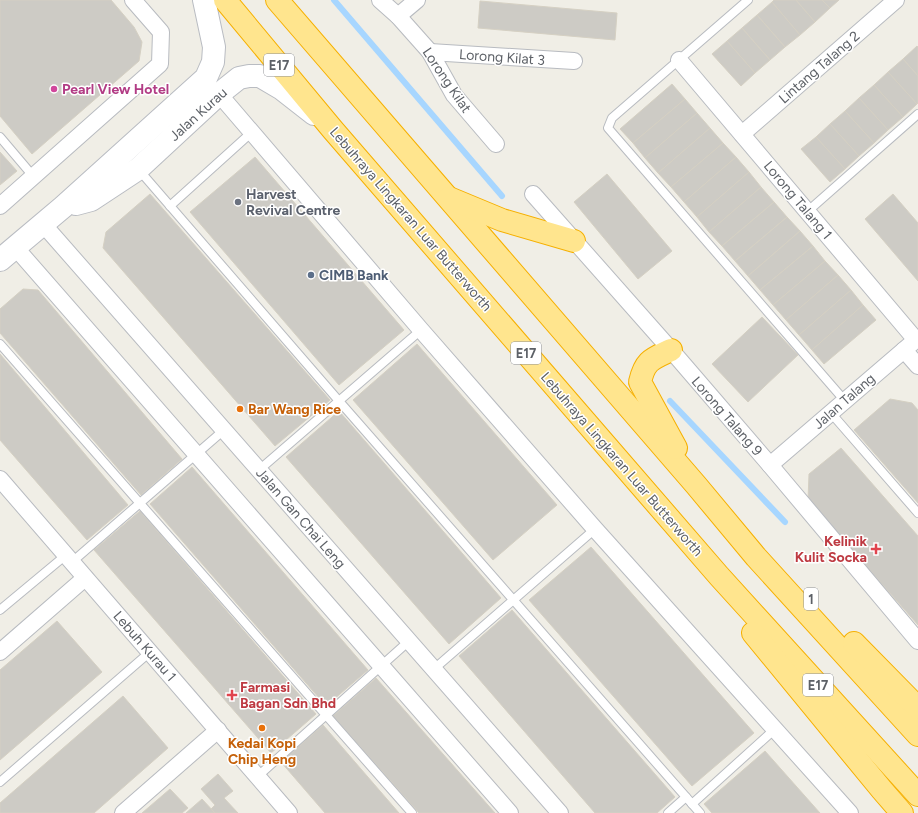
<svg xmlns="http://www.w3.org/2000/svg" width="918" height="813" viewBox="0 0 918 813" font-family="Figtree,sans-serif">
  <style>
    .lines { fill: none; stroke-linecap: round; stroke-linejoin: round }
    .stream { stroke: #a7d6ff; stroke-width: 6 }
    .building { fill: #cdcbc5; stroke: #d5d0c3 }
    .lane-casing { stroke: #b8bbc0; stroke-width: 10 }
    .street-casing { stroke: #b8bbc0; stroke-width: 18 }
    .secondary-casing { stroke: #b9bcc2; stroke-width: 24 }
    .highway-casing { stroke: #f6b000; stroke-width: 24 }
    .lane { stroke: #fff; stroke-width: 8 }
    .street { stroke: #fff; stroke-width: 16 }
    .secondary { stroke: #fff; stroke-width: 22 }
    .highway { stroke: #ffe58e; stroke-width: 22 }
    .hotel-dot { fill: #d1479c; stroke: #fff; stroke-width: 1.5 }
    .worship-dot { fill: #6b7280; stroke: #fff; stroke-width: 1.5 }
    .service-dot { fill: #5c6f8a; stroke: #fff; stroke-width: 1.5 }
    .food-dot { fill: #e8710a; stroke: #fff; stroke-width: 1.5 }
    .health-dot { fill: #e0444e; stroke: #fff; stroke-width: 1.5 }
    .labels { text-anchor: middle; stroke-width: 3; stroke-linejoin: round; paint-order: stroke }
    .shield { fill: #fff; stroke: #8e9095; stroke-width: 1 }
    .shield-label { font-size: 13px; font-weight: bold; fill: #5d6167 }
    .street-label { font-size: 14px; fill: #5d6167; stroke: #fff }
    .hotel-label { font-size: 14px; font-weight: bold; fill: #b23c85; stroke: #fff; text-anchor: start }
    .worship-label { font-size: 14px; font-weight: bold; fill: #5b616d; stroke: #fff; text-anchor: start }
    .service-label { font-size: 14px; font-weight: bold; fill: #4e5e75; stroke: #fff; text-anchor: start }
    .food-label { font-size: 14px; font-weight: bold; fill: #c56008; stroke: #fff; text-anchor: start }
    .health-label { font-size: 14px; font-weight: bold; fill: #be3a42; stroke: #fff; text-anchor: end }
  </style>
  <rect width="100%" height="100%" fill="#f0eee6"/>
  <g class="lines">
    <!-- stream -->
    <g class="stream">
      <path d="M334 0 502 196"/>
      <path d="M670 401 785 522"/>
    </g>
  </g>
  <!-- building -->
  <g class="building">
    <path d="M0 0H111L134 27 142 42 139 61 32 154 0 116Z"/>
    <path d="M774 0H796L815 22 800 35 772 2Z"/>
    <path d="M796 0H822L830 8 815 22Z"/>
    <path d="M822 0H839L830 8Z"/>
    <path d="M480 1 617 13 615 40 478 28Z"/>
    <path d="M772 2 800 35 785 47 757 15Z"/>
    <path d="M757 15 785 47 770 60 742 28Z"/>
    <path d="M742 28 770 60 755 73 727 41Z"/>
    <path d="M727 41 755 73 741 86 712 54Z"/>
    <path d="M917 46 918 47V76L903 59Z"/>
    <path d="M903 59 918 76V103L917 104 888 72Z"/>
    <path d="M888 72 917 104 903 117 874 85Z"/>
    <path d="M672 84 685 99 633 143 620 129Z"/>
    <path d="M874 85 903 117 888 130 859 98Z"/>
    <path d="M859 98 888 130 874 143 845 111Z"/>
    <path d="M685 99 697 113 645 158 633 143Z"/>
    <path d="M845 111 874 143 859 156 830 124Z"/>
    <path d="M697 113 710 128 658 173 645 158Z"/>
    <path d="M830 124 859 156 845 169 816 137Z"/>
    <path d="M710 128 723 143 671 187 658 173Z"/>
    <path d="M816 137 845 169 830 182 801 149Z"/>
    <path d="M723 143 736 157 684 202 671 187Z"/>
    <path d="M0 152 17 171 0 185Z"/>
    <path d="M255 157 404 330 339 385 190 212Z"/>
    <path d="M736 157 749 172 697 217 684 202Z"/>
    <path d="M749 172 761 187 709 232 697 217Z"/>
    <path d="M607 174 672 251 638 279 574 202Z"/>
    <path d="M761 187 774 202 722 246 709 232Z"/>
    <path d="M150 194 330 400 275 446 103 248 106 232Z"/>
    <path d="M893 194 918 223V281L865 219Z"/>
    <path d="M774 202 787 217 735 261 722 246Z"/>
    <path d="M787 217 800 231 748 276 735 261Z"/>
    <path d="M800 231 813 246 760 290 748 276Z"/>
    <path d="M813 246 825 261 773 305 760 290Z"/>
    <path d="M825 261 838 275 786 320 773 305Z"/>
    <path d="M838 275 851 290 799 335 786 320Z"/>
    <path d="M23 289 38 290 182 459 141 495 0 333V309Z"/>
    <path d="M851 290 863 305 812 350 799 335Z"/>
    <path d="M863 305 876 320 824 364 812 350Z"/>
    <path d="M762 317 798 355 748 402 712 364Z"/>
    <path d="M417 344 557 505 493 560 353 400Z"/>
    <path d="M0 354 128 505 87 540 0 440Z"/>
    <path d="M890 399 912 403 918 410V503L854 430Z"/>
    <path d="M339 411 501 598 449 644 286 457Z"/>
    <path d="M841 448 918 536V625L808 500 809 474Z"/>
    <path d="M192 467 368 670 326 706 150 504Z"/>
    <path d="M140 511 316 714 271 753 94 550Z"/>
    <path d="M591 547 754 733 692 786 529 600Z"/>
    <path d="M512 610 675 797 657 813H595L459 656Z"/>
    <path d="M57 621 102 672 0 760V670Z"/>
    <path d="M376 678 495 813H419L333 716Z"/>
    <path d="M123 696 168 748 94 813H0V803Z"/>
    <path d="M323 725 399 813H325L281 762Z"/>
    <path d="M765 751 820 813H712L704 804Z"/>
    <path d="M218 774 233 791 224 798 238 813H215L211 809 215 805 201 789Z"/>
    <path d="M170 789 188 808 182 813H142Z"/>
    <path d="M202 799 215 813H186Z"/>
  </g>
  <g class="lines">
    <!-- lane casing -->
    <g class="lane-casing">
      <g id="lane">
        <path d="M748 0 612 118 608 128 845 401"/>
        <path d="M0 137 33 176"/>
        <path d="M139 170 339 401 700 813"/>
        <path d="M170 206 252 132"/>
        <path d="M808 211 918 114"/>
        <path d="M0 344 412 813"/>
        <path d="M831 413 918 513"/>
        <path d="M259 470 421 330"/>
        <path d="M72 562 224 430"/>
        <path d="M0 610 66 555"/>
        <path d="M434 669 595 529"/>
        <path d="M258 776 409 641"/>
        <path d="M0 782 150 652"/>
        <path d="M692 804 775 729"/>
        <path d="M668 813 686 797"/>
      </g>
    </g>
    <!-- street casing -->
    <g class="street-casing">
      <g id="street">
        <path d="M380 0 398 16 430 52 454 95 496 144"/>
        <path d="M398 16 417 0"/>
        <path d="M430 52 574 61"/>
        <path d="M679 60 916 340"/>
        <path d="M219 94 421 330 595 529 850 813"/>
        <path d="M742 134 896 0"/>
        <path d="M533 194 671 350 770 465 918 641"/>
        <path d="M0 206 160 64 161 32 133 0"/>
        <path d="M43 224 560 813"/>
        <path d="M15 247 510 813"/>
        <path d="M904 350 918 366"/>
        <path d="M770 465 918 338"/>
        <path d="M0 479 289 813"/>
        <path d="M0 652 85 578"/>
        <path d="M123 813 218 730"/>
      </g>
    </g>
    <!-- secondary casing -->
    <g class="secondary-casing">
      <g id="secondary">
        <path d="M76 204 91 200 138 169 219 94 239 78 249 76H260L282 89 314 114"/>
        <path d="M0 260 63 207 206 78 213 62 214 47 204 0"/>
      </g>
    </g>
    <!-- highway casing -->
    <g class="highway-casing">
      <g id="highway">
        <path d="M225 0 333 130 719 576 918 795"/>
        <path d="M277 0 696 485 756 557 918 735"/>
        <path d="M449 198 502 220 574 241"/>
        <path d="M671 350C652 359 645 360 640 382L676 448"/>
        <path d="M753 633 882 790 902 813"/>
        <path d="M854 643 918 708"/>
      </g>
    </g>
    <!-- lane -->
    <use href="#lane" class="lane"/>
    <!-- street -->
    <use href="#street" class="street"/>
    <!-- secondary -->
    <use href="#secondary" class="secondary"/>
    <!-- highway -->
    <use href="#highway" class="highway"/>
  </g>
  <!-- markers -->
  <circle class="hotel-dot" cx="54" cy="89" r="4"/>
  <circle class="worship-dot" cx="238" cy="202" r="4"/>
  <circle class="service-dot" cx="311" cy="275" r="4"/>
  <g class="food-dot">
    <circle cx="240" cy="409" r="4"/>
    <circle cx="262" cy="728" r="4"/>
  </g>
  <g class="health-dot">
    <path d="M874 543h4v4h4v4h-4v4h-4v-4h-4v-4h4z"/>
    <path d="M230 689h4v4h4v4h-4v4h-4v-4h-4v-4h4z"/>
  </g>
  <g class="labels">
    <!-- shield labels -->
    <g class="shield">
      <rect x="264" y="54" width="30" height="22" rx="3"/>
      <rect x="511" y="342" width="30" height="22" rx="3"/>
      <rect x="804" y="588" width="14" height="22" rx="3"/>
      <rect x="803" y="674" width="30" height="22" rx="3"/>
    </g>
    <g class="shield-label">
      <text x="279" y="70">E17</text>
      <text x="526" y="358">E17</text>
      <text x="811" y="604">1</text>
      <text x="818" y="690">E17</text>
    </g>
    <!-- street labels -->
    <g class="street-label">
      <text transform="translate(502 57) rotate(4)" y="5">Lorong Kilat 3</text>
      <text transform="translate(819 67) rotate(-41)" y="5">Lintang Talang 2</text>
      <text transform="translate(447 80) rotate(56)" y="5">Lorong Kilat</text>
      <text transform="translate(198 114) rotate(-42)" y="5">Jalan Kurau</text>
      <text transform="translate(798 200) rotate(50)" y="5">Lorong Talang 1</text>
      <text transform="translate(411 219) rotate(49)" y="5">Lebuhraya Lingkaran Luar Butterworth</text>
      <text transform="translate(844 401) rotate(-41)" y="5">Jalan Talang</text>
      <text transform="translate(727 416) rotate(49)" y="5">Lorong Talang 9</text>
      <text transform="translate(622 464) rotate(49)" y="5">Lebuhraya Lingkaran Luar Butterworth</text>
      <text transform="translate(301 518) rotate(49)" y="5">Jalan Gan Chai Leng</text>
      <text transform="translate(145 646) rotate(49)" y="5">Lebuh Kurau 1</text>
    </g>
    <!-- hotel labels -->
    <g class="hotel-label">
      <text x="62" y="94">Pearl View Hotel</text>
    </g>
    <!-- worship labels -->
    <g class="worship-label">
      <text x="246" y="199">Harvest<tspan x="246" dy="16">Revival Centre</tspan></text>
    </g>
    <!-- service labels -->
    <g class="service-label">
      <text x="319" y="280">CIMB Bank</text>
    </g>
    <!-- food labels -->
    <g class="food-label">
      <text x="248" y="414">Bar Wang Rice</text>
      <text x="262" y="748" text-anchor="middle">Kedai Kopi<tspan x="262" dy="16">Chip Heng</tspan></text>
    </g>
    <!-- health labels -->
    <g class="health-label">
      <text x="867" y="546">Kelinik<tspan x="867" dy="16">Kulit Socka</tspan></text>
      <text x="240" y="692" text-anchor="start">Farmasi<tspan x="240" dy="16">Bagan Sdn Bhd</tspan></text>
    </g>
  </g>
</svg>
